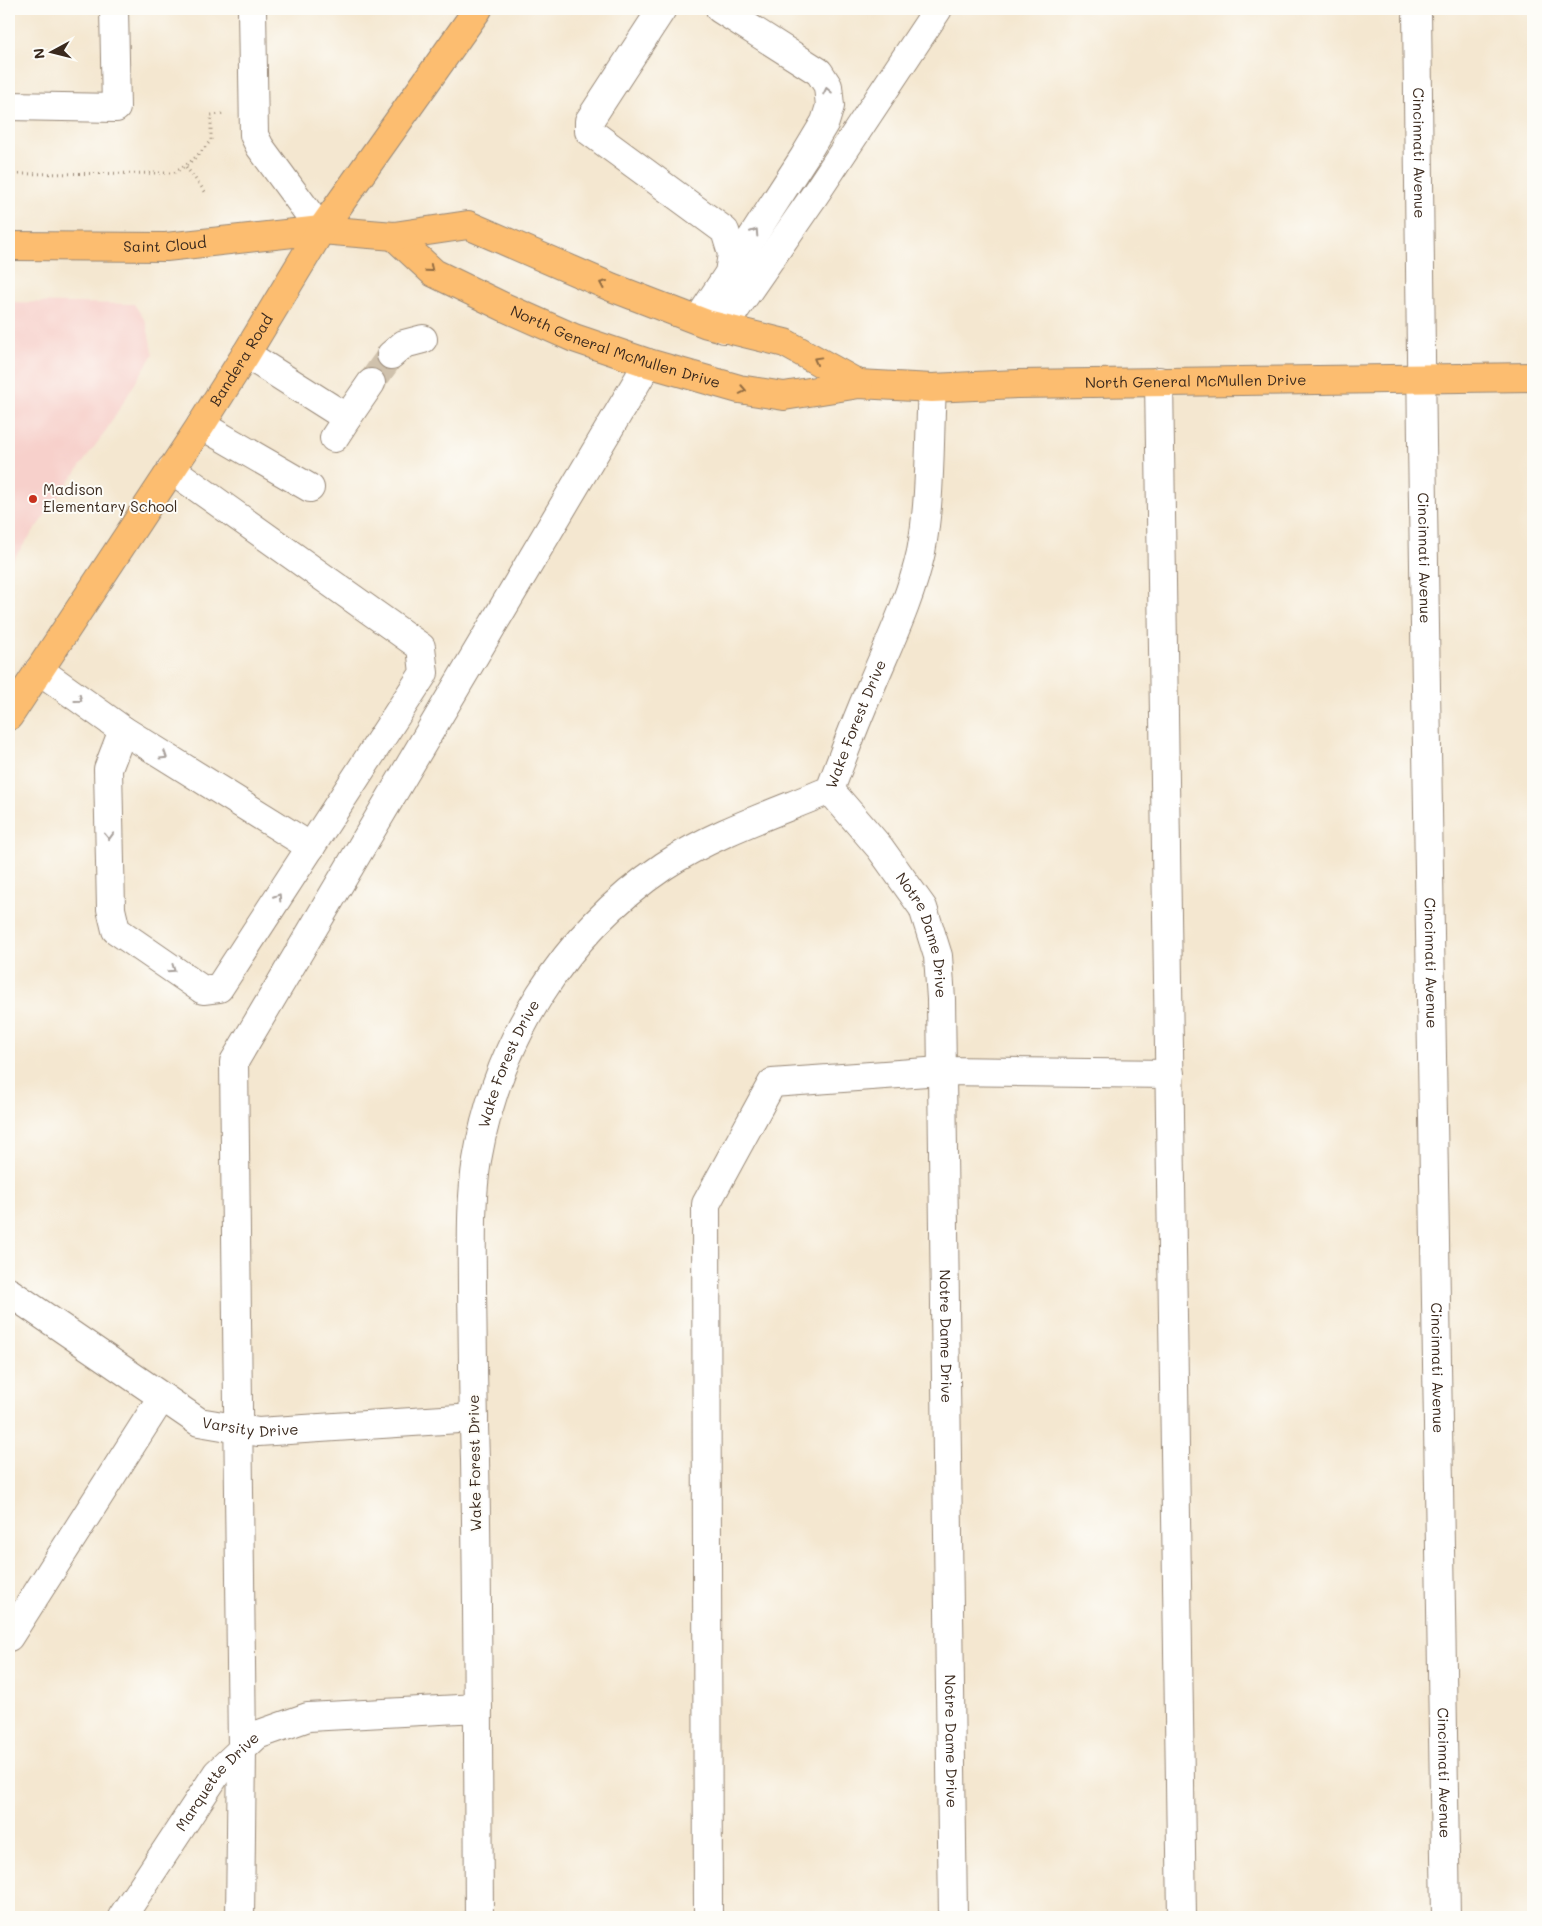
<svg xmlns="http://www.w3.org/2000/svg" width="1542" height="1926" viewBox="0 0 1542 1926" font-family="Mali,sans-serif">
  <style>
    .built { fill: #f7d0cb }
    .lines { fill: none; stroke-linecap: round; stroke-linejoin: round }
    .minor-tunnel { stroke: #cfc1ac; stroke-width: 28; stroke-dasharray: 28 14; stroke-linecap: butt }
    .minor-casing { stroke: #988877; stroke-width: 30 }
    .major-casing { stroke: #988877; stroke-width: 30 }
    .path { stroke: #988877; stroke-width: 3; stroke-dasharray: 1 4; stroke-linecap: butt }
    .minor { stroke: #fff; stroke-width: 28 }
    .major { stroke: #fcbd6f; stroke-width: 28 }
    .oneway { stroke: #a79f9a }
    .oneway2 { stroke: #926c42 }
    .poi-dot { fill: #c8321e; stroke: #fdfcf7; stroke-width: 2 }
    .labels { text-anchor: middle; stroke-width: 4; stroke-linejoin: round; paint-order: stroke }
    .street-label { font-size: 15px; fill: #3b2a1e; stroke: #fdfcf7 }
    .poi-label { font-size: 15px; fill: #3b2a1e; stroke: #fdfcf7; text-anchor: start }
  </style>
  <rect width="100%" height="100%" fill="#fdfcf7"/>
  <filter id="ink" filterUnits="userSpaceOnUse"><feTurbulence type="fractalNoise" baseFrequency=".02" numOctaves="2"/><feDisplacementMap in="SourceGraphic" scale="10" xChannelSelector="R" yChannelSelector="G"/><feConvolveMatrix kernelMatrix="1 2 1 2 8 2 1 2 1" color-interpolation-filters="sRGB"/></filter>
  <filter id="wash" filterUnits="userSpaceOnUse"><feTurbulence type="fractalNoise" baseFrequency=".0096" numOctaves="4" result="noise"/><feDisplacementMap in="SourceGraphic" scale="20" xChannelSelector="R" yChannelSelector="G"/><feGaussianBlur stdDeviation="1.12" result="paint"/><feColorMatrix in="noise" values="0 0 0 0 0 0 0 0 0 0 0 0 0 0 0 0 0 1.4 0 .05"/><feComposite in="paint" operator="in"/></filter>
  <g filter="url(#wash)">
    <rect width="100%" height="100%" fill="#f4e7d0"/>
    <!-- built -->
    <path class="built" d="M9 302 134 304 146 322 153 354 105 432 9 565Z"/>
  </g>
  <g filter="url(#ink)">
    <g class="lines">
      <!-- minor-tunnel -->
      <path class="minor-tunnel" d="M371 383 391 355"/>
      <!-- minor casing -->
      <g class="minor-casing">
        <g id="minor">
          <path d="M252 9 254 135 260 147 321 230"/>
          <path d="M662 9 589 121V131L725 231 732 254 729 273 698 320"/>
          <path d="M720 9 819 72 828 86 830 106 825 122 804 157 729 273"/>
          <path id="s1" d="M1417 9 1422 442 1446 1917"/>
          <path d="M9 106 116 108 114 9"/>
          <path d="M724 329 735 310 814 196 938 9"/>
          <path d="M246 354 347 418 371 383"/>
          <path d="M391 355 404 344 423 339"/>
          <path d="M1159 381 1182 1917"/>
          <path d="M201 425 310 488"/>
          <path d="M334 438 347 418"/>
          <path d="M39 670 123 730 108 769 111 909 116 930 203 990 219 988 424 673 421 647 171 469"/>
          <path d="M123 730 311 847"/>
          <path id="s2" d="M830 790 880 848 923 908 938 956 941 999 953 1917"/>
          <path id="s3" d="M9 1292 199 1422 258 1432 474 1418"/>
          <path d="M9 1637 162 1397"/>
          <path id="s4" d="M122 1917 217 1773 257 1735 308 1717 478 1708"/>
          <path d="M240 1917 242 1749 234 1062 648 363"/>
          <path id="s5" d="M479 1917C478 1765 478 1613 475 1460 473 1404 473 1347 472 1291 472 1249 470 1202 477 1160 497 1042 563 934 664 866 714 833 775 813 830 790 843 755 857 719 872 684 890 641 911 598 921 552 931 499 929 442 932 388"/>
          <path d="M708 1917 706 1204 772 1083 941 1071 1170 1074"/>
        </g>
      </g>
      <!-- major casing -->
      <g class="major-casing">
        <g id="major">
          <path id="s6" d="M394 236 434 273 504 307 574 338 648 363 739 389 784 396 859 384 932 388 1017 384 1533 377"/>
          <path id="s7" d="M9 246 166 247 321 230 394 236 468 225 611 287 707 324 785 343 859 384"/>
          <path id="s8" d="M9 716 201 425 246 354 321 230 478 9"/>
        </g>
      </g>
      <!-- path -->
      <g class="path">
        <path d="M186 167 206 193"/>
        <path d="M9 174 173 173C189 165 200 154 211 140V115L224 114"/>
      </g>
      <!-- minor -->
      <use href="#minor" class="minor"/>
      <!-- major -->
      <use href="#major" class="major"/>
    </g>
    <!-- one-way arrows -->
    <defs><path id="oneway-chevron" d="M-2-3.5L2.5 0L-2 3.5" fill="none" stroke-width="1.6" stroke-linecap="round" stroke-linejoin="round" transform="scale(1.25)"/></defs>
    <g class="oneway">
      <use href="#oneway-chevron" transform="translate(827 91) rotate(-102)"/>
      <use href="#oneway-chevron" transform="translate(755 232) rotate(-57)"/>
      <use href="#oneway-chevron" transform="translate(79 699) rotate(36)"/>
      <use href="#oneway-chevron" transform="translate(164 756) rotate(32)"/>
      <use href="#oneway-chevron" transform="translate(109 836) rotate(88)"/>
      <use href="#oneway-chevron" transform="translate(278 897) rotate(-57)"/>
      <use href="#oneway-chevron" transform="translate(172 969) rotate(35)"/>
    </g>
    <g class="oneway2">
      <use href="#oneway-chevron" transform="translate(430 269) rotate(39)"/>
      <use href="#oneway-chevron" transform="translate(603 284) rotate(-156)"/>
      <use href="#oneway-chevron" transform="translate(817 360) rotate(-151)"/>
      <use href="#oneway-chevron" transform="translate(743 390) rotate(11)"/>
    </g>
  </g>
  <!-- markers -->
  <circle class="poi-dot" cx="33" cy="499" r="5"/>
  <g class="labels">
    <!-- street labels -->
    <g class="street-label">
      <text dy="5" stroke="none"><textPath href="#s1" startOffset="144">Cincinnati Avenue</textPath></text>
      <text dy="5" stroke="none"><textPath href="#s7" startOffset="156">Saint Cloud</textPath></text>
      <text dy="5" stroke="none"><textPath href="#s6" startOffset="251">North General McMullen Drive</textPath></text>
      <text dy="5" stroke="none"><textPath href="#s8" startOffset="425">Bandera Road</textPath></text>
      <text dy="5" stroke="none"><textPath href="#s6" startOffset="840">North General McMullen Drive</textPath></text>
      <text dy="5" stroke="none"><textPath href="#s1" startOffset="549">Cincinnati Avenue</textPath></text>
      <text dy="5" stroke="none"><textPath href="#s5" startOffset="1369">Wake Forest Drive</textPath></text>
      <text dy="5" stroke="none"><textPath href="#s2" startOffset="176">Notre Dame Drive</textPath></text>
      <text dy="5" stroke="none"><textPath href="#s1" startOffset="954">Cincinnati Avenue</textPath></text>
      <text dy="5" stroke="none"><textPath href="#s5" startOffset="859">Wake Forest Drive</textPath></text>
      <text dy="5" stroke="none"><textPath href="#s2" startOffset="581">Notre Dame Drive</textPath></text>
      <text dy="5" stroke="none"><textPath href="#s1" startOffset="1359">Cincinnati Avenue</textPath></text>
      <text dy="5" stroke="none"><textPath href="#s3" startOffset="282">Varsity Drive</textPath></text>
      <text transform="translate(475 1463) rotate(-91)" y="5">Wake Forest Drive</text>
      <text dy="5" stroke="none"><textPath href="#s2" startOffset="986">Notre Dame Drive</textPath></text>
      <text dy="5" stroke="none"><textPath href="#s1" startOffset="1764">Cincinnati Avenue</textPath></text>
      <text dy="5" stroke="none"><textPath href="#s4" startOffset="166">Marquette Drive</textPath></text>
    </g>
    <!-- poi labels -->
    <g class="poi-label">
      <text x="43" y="495">Madison<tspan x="43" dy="17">Elementary School</tspan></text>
    </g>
  </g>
  <!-- margin -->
  <rect width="1542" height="1926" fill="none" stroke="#fdfcf7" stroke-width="30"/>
  <!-- north arrow -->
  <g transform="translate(52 52) rotate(263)" stroke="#fdfcf7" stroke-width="4" paint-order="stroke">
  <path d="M0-4L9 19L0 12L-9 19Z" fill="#3b2a1e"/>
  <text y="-8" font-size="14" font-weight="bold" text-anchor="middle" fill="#3b2a1e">N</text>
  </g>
</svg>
